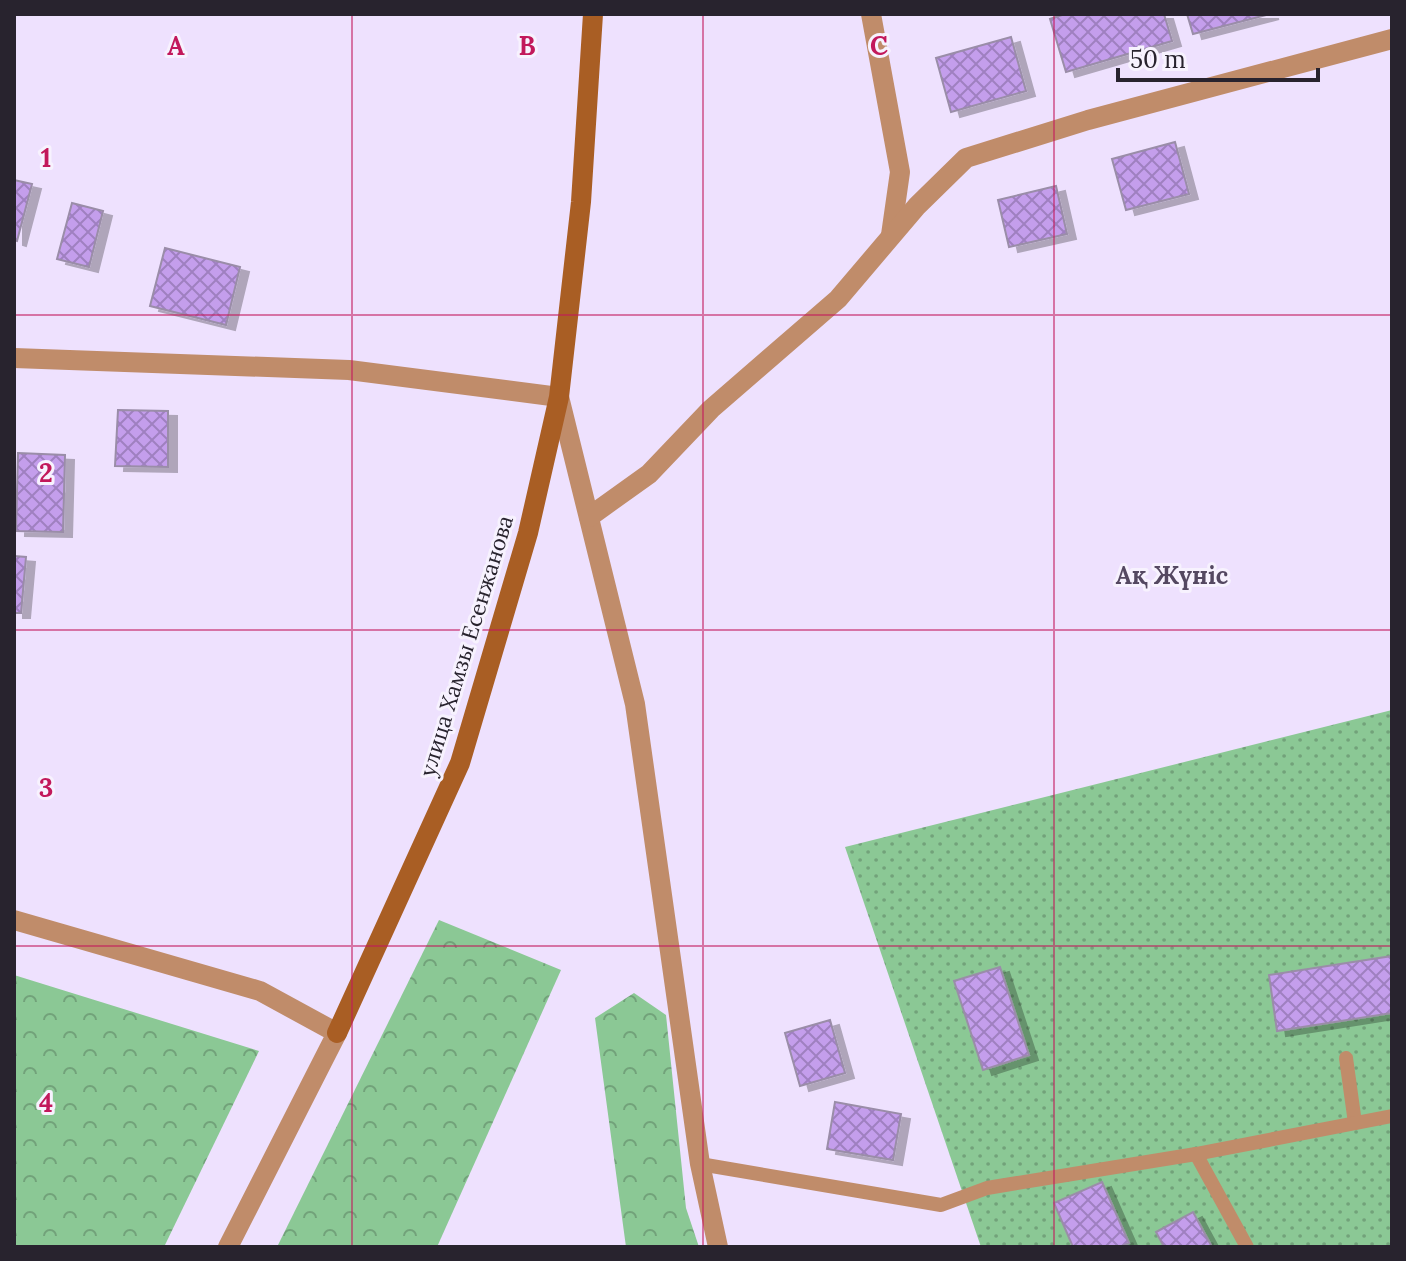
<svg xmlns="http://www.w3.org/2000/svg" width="1406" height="1261" viewBox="0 0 1406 1261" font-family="Lora,serif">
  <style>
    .forest { fill: url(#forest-crowns) }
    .park { fill: url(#park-dots) }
    .building { fill: url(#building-cross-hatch); stroke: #9a8da8; stroke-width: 2; filter: url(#shadow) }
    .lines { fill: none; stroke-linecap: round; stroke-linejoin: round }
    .lane { stroke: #c08c6a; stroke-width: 14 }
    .street { stroke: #c08c6a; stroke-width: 20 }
    .secondary { stroke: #a95e24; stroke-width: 20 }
    .grid { fill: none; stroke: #c2185b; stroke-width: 2; stroke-opacity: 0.55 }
    .labels { text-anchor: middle; stroke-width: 6; stroke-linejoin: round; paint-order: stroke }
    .street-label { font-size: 22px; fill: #28232e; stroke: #f7f2fe }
    .neighbourhood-label { font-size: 24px; font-weight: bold; fill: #544861; stroke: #f7f2fe }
    .grid-label { font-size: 26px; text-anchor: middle; font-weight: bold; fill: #c2185b; stroke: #f7f2fe; stroke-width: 6; stroke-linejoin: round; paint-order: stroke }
  </style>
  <defs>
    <pattern id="forest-crowns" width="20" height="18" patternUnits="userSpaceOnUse" patternTransform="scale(2)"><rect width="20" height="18" fill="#8bc895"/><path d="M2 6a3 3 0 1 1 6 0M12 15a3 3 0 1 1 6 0" fill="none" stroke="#72a27a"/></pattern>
    <pattern id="park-dots" width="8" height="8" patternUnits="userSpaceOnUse" patternTransform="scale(2)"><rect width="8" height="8" fill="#8bc895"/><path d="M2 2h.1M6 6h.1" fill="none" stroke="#72a27a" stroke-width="1.8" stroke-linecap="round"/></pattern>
    <pattern id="building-cross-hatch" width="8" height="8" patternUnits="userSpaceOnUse" patternTransform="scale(2)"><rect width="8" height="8" fill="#c49eec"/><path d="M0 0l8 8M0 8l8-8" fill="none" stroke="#9f80c0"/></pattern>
    <filter id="shadow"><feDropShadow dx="9" dy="5" stdDeviation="0" flood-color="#0004"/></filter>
  </defs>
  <rect width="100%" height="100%" fill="#eee1fe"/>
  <!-- forest -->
  <g class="forest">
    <path d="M439 920 561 970 437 1247H277Z"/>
    <path d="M14 975 259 1051 164 1247H14Z"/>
    <path d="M634 993 666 1015 686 1208 699 1247H626L595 1018Z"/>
  </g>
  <!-- park -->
  <path class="park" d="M1392 710V1247H981L845 847Z"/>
  <!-- building -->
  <g class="building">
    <path d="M1065 14H1164L1172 41 1066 72 1050 19Z"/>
    <path d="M1187 14H1270L1193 34Z"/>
    <path d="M1011 37 1026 91 951 112 936 58Z"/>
    <path d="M1175 142 1189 194 1126 210 1112 159Z"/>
    <path d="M14 180 32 184 17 241 14 240Z"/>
    <path d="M1056 186 1067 234 1009 247 998 200Z"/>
    <path d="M72 203 103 211 89 267 57 259Z"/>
    <path d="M165 248 240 267 226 325 150 306Z"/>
    <path d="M118 410 168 411V467L115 466Z"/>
    <path d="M18 453 65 455 63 532 16 531Z"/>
    <path d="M14 556 26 557 21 613H14Z"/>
    <path d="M1392 956V1013L1277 1031 1269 975Z"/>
    <path d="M1000 967 1029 1055 983 1070 954 981Z"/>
    <path d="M830 1020 845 1073 800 1086 785 1033Z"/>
    <path d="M835 1102 901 1114 893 1160 827 1149Z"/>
    <path d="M1102 1182 1129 1243 1120 1247H1073L1054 1203Z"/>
    <path d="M1193 1212 1212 1247H1164L1156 1232Z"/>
  </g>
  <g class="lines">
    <!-- lane -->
    <g class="lane">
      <path d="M1346 1058 1355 1123"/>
      <path d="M1196 1154 1247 1247"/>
      <path d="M700 1164 941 1205 987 1188 1196 1154 1392 1116"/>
    </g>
    <!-- street -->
    <g class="street">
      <path d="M871 14 900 172 891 235"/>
      <path d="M14 358 349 370 559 397 635 704 700 1164 718 1247"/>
      <path d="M589 517 649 474 711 409 838 299 917 206 966 158 1088 120 1392 39"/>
      <path d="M14 920 260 991 337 1033 228 1247"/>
    </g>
    <!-- secondary -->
    <path class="secondary" d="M337 1033 460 763 528 533 559 397 581 202 593 14"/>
  </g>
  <!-- grid -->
  <path class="grid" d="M352 14V1247M703 14V1247M1054 14V1247M14 315H1392M14 630H1392M14 946H1392"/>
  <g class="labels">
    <!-- street labels -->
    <g class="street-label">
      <text transform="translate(466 646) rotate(-73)" y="8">улица Хамзы Есенжанова</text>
    </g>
    <!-- neighbourhood labels -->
    <g class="neighbourhood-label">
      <text x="1172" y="584">Ақ Жүніс</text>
    </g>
  </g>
  <g class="grid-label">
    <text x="176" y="55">A</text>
    <text x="527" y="55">B</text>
    <text x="879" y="55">C</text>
    <text x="46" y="167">1</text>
    <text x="46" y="482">2</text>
    <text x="46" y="797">3</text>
    <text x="46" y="1112">4</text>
  </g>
  <!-- border -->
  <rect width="1406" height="1261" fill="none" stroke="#28232e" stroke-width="32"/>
  <!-- scale -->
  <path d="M1118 68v12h200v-12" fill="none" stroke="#28232e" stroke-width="4"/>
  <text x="1130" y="68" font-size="24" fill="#28232e" stroke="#f7f2fe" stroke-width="6" paint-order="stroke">50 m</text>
</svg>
